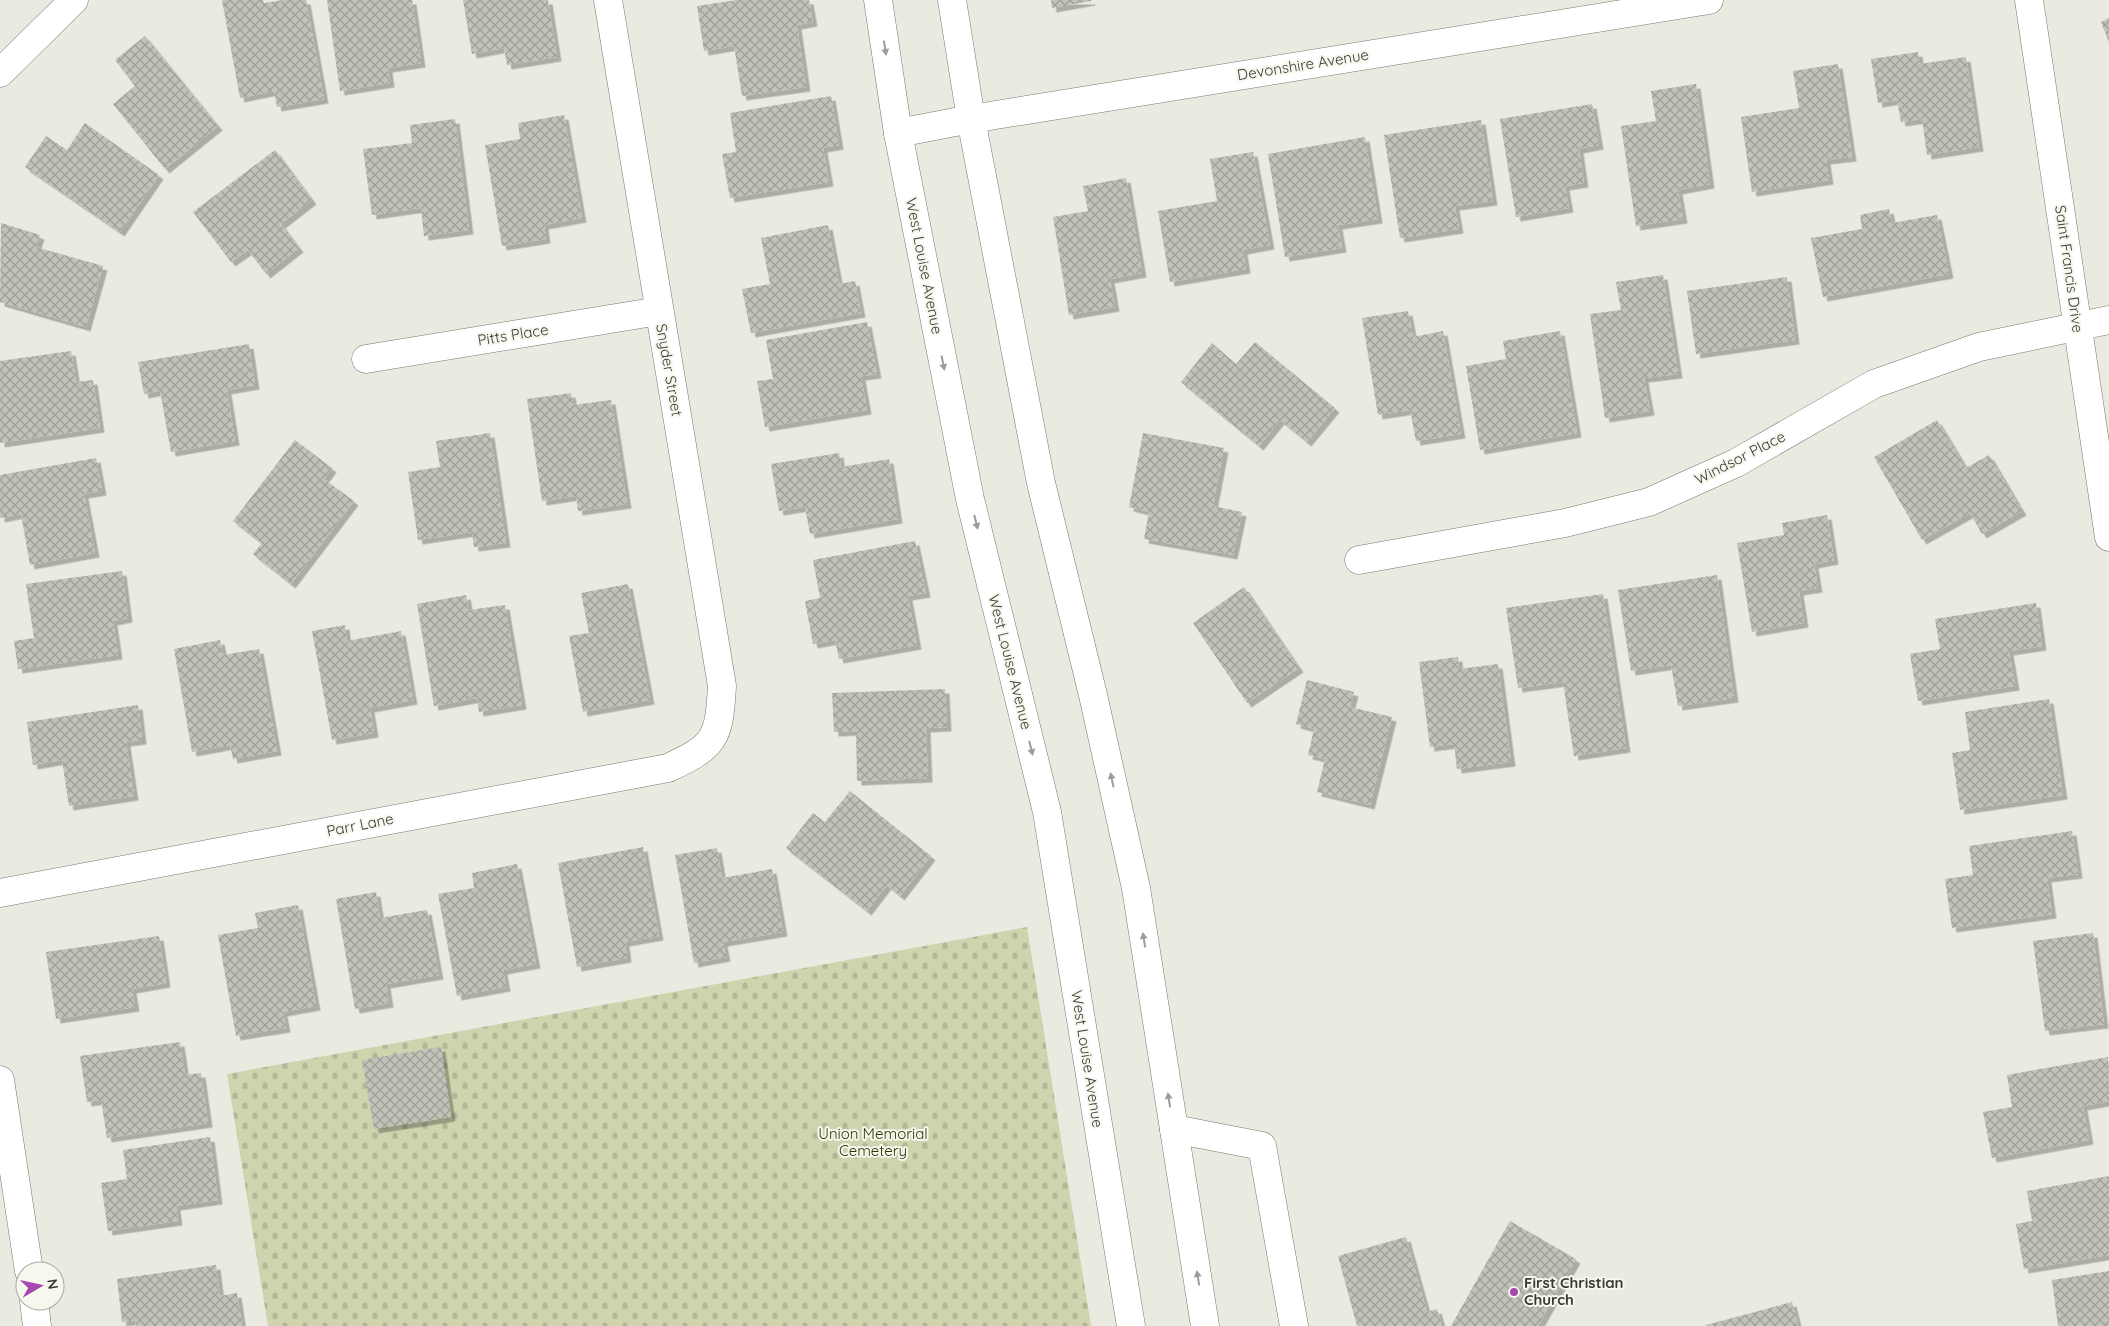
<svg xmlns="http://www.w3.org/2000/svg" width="2109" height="1326" viewBox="0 0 2109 1326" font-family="Quicksand,sans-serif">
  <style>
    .cemetery { fill: url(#cemetery-stones) }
    .building { fill: url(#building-cross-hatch); filter: url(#shadow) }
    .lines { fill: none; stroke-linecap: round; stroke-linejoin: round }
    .minor-casing { stroke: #787970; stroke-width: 29 }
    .major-casing { stroke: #787970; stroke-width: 29 }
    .minor { stroke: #fff; stroke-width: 28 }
    .major { stroke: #fff; stroke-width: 28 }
    .oneway { fill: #9c9c9a }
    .poi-dot { fill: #a748b1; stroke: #f6f7ed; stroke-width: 2 }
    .labels { text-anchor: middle; stroke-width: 4; stroke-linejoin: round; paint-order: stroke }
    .street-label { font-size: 15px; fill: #3a3a36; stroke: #f6f7ed }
    .park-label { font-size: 15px; fill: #2f3200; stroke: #f6f7ed }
    .poi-label { font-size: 15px; font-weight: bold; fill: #3a3a36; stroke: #f6f7ed; text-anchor: start }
  </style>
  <defs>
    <pattern id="cemetery-stones" width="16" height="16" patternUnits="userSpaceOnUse" patternTransform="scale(1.25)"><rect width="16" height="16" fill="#cfd4af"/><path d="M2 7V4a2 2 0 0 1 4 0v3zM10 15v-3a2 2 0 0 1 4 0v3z" fill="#b2b797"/></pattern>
    <pattern id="building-cross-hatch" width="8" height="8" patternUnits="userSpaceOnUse" patternTransform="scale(1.25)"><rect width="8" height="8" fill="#c1c2b8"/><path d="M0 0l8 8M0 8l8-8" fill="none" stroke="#9e9f96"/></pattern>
    <filter id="shadow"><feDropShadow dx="4.5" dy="4.5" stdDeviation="0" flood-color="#0004"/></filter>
  </defs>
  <rect width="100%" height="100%" fill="#e9eae0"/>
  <!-- cemetery -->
  <path class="cemetery" d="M1027 927 1091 1326H268L227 1074Z"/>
  <!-- building -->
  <g class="building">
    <path d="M222 0H263L264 3 283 0H306L324 99 277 107 274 91 240 98Z"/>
    <path d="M327 0H412L421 63 388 68 390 83 340 91Z"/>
    <path d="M463 0H548L557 57 507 65 504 48 472 54Z"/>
    <path d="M737 0H809L813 22 797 25 806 87 742 96 734 46 704 51 697 6Z"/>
    <path d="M1051 0H1091V1L1052 8Z"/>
    <path d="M2109 18V42L2101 22Z"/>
    <path d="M145 36 218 126 165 169 113 104 135 86 115 60Z"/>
    <path d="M1918 52 1920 64 1966 57 1979 147 1927 155 1922 119 1901 122 1897 100 1878 103 1871 59Z"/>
    <path d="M1838 64 1852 157 1826 160 1829 180 1752 192 1741 117 1799 108 1793 71Z"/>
    <path d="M1696 84 1710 184 1678 190 1683 219 1636 226 1621 126 1656 121 1651 91Z"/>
    <path d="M831 96 839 145 823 148 829 182 730 198 722 154 736 152 730 113Z"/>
    <path d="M1592 104 1599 145 1579 149 1584 183 1565 186 1569 208 1516 217 1500 119Z"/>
    <path d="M564 115 582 218 544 225 546 239 502 246 485 145 520 139 518 123Z"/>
    <path d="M455 119 469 230 424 236 421 208 372 215 363 149 412 143 410 125Z"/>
    <path d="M1481 120 1493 201 1455 206 1459 229 1400 238 1384 135Z"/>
    <path d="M85 123 159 175 120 232 25 167 46 136 67 150Z"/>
    <path d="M1365 137 1378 219 1338 225 1342 248 1285 257 1268 154Z"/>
    <path d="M275 150 312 200 281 224 299 248 266 274 248 250 231 262 193 212Z"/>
    <path d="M1253 152 1270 245 1243 250 1246 269 1170 282 1158 211 1217 201 1210 159Z"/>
    <path d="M1126 178 1142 273 1110 279 1115 307 1069 315 1053 217 1088 211 1083 186Z"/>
    <path d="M1889 209 1892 223 1937 215 1949 274 1823 297 1811 238 1862 229 1860 215Z"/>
    <path d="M1 223 40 235 36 247 103 266 86 327 0 302Z"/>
    <path d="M828 225 839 284 855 281 861 313 751 333 742 289 770 284 761 238Z"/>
    <path d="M1663 275 1678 374 1644 378 1650 411 1605 418 1590 314 1621 310 1616 282Z"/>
    <path d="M1787 277 1795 340 1696 354 1687 291Z"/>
    <path d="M1408 311 1413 337 1443 331 1461 434 1416 441 1410 410 1378 415 1362 318Z"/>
    <path d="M867 322 877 374 861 376 867 410 765 427 757 381 773 379 766 340Z"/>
    <path d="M1560 331 1577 433 1480 450 1466 366 1506 359 1503 341Z"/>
    <path d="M1255 342 1335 408 1307 442 1280 420 1259 446 1181 382 1212 343 1236 364Z"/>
    <path d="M249 344 255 385 227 390 235 441 171 452 160 391 144 394 138 362Z"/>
    <path d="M71 351 76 382 93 380 100 428 0 443V361Z"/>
    <path d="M571 393 573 405 611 400 627 504 578 511 576 496 542 501 527 399Z"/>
    <path d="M1937 420 1966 468 1989 455 2022 511 1982 534 1970 513 1922 540 1874 457Z"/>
    <path d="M490 433 506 543 474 547 472 532 418 540 408 472 440 467 436 441Z"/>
    <path d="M1143 433 1224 448 1213 506 1242 512 1233 555 1144 539 1149 512 1129 507Z"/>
    <path d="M295 440 332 468 324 479 354 501 291 584 253 554 262 543 233 521Z"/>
    <path d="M839 453 841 467 889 459 898 519 810 534 805 507 779 511 771 464Z"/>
    <path d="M96 458 102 491 84 494 95 553 30 565 21 514 0 518V475Z"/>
    <path d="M1827 515 1834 560 1814 564 1818 588 1799 591 1804 623 1752 632 1737 543 1784 535 1782 523Z"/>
    <path d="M915 541 926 593 908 596 917 645 839 659 835 640 813 644 805 601 820 598 813 560Z"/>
    <path d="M122 571 128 618 113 621 118 655 18 669 14 641 34 638 26 584Z"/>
    <path d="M1717 575 1734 698 1678 706 1671 665 1631 671 1618 590Z"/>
    <path d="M628 584 650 700 583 712 569 636 589 633 581 593Z"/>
    <path d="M1244 587 1299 668 1247 703 1193 623Z"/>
    <path d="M1603 594 1626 748 1574 756 1563 682 1518 688 1506 608Z"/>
    <path d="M466 595 469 610 505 605 522 705 479 712 477 698 434 706 417 604Z"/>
    <path d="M2036 603 2042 646 2009 651 2015 686 1918 701 1910 654 1940 649 1935 619Z"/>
    <path d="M345 625 347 641 401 631 413 700 370 708 374 733 332 740 312 631Z"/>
    <path d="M220 640 223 655 259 649 277 751 233 759 230 745 192 752 174 649Z"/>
    <path d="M1458 657 1459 669 1498 664 1511 762 1457 769 1454 744 1430 747 1419 662Z"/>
    <path d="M1307 680 1354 692 1350 707 1392 717 1370 805 1317 792 1325 759 1308 755 1314 729 1296 724Z"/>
    <path d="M945 689 947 727 926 728 928 778 857 781 856 731 834 732 832 693Z"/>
    <path d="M2049 699 2063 795 1960 810 1952 753 1970 750 1965 712Z"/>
    <path d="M138 705 142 740 126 742 134 796 69 806 62 760 33 765 27 722Z"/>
    <path d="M850 791 931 856 900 896 887 885 867 911 786 848 813 813 825 822Z"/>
    <path d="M2072 831 2078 874 2047 878 2052 914 1952 928 1945 879 1973 875 1969 846Z"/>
    <path d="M643 847 659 936 625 942 627 958 577 967 558 863Z"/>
    <path d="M717 848 722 878 772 869 783 932 723 942 726 957 694 963 675 855Z"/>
    <path d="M517 864 536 964 503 970 506 987 457 996 438 894 474 888 472 873Z"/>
    <path d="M376 892 380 918 427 910 439 975 386 984 389 1003 355 1009 336 899Z"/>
    <path d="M298 905 316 1006 283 1012 286 1028 236 1036 218 935 258 928 255 913Z"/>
    <path d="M2093 933 2104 1024 2045 1031 2033 941Z"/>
    <path d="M159 936 166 983 132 989 135 1007 56 1019 46 952Z"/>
    <path d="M180 1042 185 1075 201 1073 208 1123 107 1138 101 1100 87 1102 80 1056Z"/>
    <path d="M441 1047 451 1117 374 1129 362 1060Z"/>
    <path d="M2108 1057 2109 1101 2083 1106 2089 1140 1992 1158 1983 1112 2012 1107 2007 1075Z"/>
    <path d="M210 1137 218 1200 176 1206 178 1221 108 1231 101 1183 127 1179 123 1150Z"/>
    <path d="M2109 1176V1255L2024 1269 2016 1224 2032 1221 2027 1191Z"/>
    <path d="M1510 1221 1576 1259 1538 1326H1451Z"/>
    <path d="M1406 1237 1427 1312 1437 1309 1442 1326H1357L1338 1256Z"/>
    <path d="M216 1265 220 1296 237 1293 242 1326H136L135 1320 122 1322 117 1279Z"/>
    <path d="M2109 1271V1326H2058L2052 1280Z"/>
    <path d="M1792 1302 1798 1326H1706V1325Z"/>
  </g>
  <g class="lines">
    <!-- minor casing -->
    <g class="minor-casing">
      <g id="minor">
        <path d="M2029 0 2109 537"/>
        <path d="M0 73 74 0"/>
        <path d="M898 133 971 119 1709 0"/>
        <path d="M366 359 659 311"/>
        <path d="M1359 560 1565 523 1649 502 1736 463 1874 384 1979 347 2109 320"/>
        <path d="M0 893 668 768C716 746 719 738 722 686L608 0"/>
        <path d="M0 1080 29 1271"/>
        <path d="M1174 1129 1262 1146 1294 1326"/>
        <path d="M34 1301 37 1326"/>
      </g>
    </g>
    <!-- major casing -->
    <g class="major-casing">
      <g id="major">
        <path d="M878 0 898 133 970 499 1047 812 1131 1326"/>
        <path d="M952 0 971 119 1041 483 1093 695 1136 888 1205 1326"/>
      </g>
    </g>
    <!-- minor -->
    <use href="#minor" class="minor"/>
    <!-- major -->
    <use href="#major" class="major"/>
  </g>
  <!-- one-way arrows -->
  <defs><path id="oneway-solid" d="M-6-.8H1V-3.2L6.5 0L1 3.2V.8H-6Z" transform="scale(1.25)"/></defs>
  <g class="oneway">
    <use href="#oneway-solid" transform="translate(885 48) rotate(81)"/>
    <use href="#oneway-solid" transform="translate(943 363) rotate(79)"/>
    <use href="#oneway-solid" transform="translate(976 522) rotate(76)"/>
    <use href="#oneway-solid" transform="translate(1031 748) rotate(76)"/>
    <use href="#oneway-solid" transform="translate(1112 780) rotate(-102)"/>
    <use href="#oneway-solid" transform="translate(1144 940) rotate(-99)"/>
    <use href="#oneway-solid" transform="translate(1169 1100) rotate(-99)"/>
    <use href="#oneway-solid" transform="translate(1198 1278) rotate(-99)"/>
  </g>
  <!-- markers -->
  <circle class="poi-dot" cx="1514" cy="1292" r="5"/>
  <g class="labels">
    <!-- street labels -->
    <g class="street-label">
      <text transform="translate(1303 65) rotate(-9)" y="5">Devonshire Avenue</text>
      <text transform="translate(924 266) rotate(79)" y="5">West Louise Avenue</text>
      <text transform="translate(2069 269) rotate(82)" y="5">Saint Francis Drive</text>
      <text transform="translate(513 335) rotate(-9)" y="5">Pitts Place</text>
      <text transform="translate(669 370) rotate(80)" y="5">Snyder Street</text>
      <text transform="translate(1740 458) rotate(-27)" y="5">Windsor Place</text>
      <text transform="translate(1010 662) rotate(76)" y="5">West Louise Avenue</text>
      <text transform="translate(360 825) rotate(-11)" y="5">Parr Lane</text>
      <text transform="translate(1087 1059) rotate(81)" y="5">West Louise Avenue</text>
    </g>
    <!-- park labels -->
    <g class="park-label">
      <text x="873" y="1139">Union Memorial<tspan x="873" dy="17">Cemetery</tspan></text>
    </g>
    <!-- poi labels -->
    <g class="poi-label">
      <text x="1524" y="1288">First Christian<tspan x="1524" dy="17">Church</tspan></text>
    </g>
  </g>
  <!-- north arrow -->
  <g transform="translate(40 1286) rotate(81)"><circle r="24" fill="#f6f7ed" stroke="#ababa4"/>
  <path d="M0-4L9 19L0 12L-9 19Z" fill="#a748b1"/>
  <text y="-8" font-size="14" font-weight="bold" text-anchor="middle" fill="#3a3a36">N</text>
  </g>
</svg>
